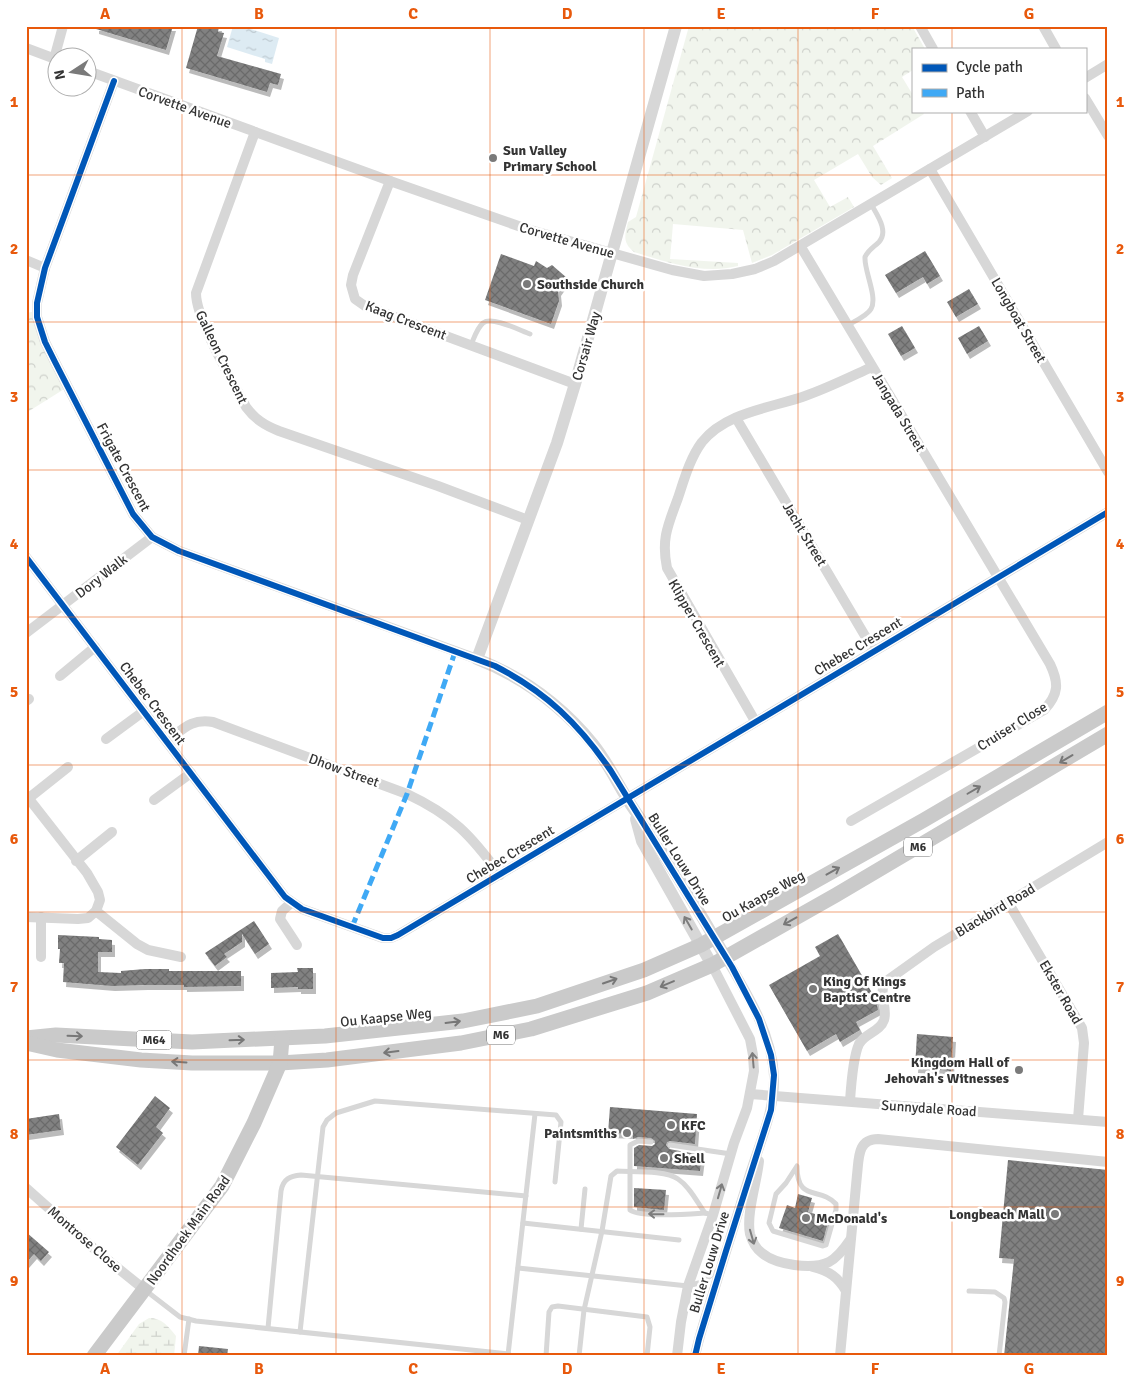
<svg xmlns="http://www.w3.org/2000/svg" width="1134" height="1382" viewBox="0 0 1134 1382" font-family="Signika,sans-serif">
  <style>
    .wetland { fill: url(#wetland-marsh) }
    .park { fill: url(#park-crowns) }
    .water { fill: url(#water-ripples) }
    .building { fill: url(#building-cross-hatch); filter: url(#shadow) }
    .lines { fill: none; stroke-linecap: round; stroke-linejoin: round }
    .service { stroke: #d7d7d7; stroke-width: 5 }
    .minor { stroke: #d7d7d7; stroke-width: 10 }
    .tertiary { stroke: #d7d7d7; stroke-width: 12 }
    .primary { stroke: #cacaca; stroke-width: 15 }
    .quiet { stroke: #3fa9f5; stroke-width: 5; stroke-dasharray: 10 5; stroke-linecap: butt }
    .cycleway-casing { stroke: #fff; stroke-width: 9 }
    .cycleway { stroke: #0057b8; stroke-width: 6 }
    .oneway { stroke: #777 }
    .oneway2 { stroke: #7d7d7d }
    .grid { fill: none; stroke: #e8590c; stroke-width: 1; stroke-opacity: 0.55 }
    .poi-dot { fill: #7a7a7a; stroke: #fff; stroke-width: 2 }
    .labels { text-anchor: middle; stroke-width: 5; stroke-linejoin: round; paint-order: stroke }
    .shield { fill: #fff; stroke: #707070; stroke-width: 1 }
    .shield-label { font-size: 12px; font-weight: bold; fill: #333 }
    .street-label { font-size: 14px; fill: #333; stroke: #fff }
    .poi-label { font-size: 14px; font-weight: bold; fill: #333; stroke: #fff; text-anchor: start }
    .neatline { fill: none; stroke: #e8590c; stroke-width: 2 }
    .grid-label { font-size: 16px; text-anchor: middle; font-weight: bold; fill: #e8590c }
  </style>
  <defs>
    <pattern id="wetland-marsh" width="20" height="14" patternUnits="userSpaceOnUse" patternTransform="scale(1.25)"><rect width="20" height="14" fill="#f1f5ed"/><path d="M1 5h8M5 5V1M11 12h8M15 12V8" fill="none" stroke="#cfd2cc"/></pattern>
    <pattern id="park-crowns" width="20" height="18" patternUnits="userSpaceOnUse" patternTransform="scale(1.25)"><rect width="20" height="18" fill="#f1f5ed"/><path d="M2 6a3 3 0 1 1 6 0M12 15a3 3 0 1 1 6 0" fill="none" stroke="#cfd2cc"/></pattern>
    <pattern id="water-ripples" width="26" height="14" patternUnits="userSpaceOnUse" patternTransform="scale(1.25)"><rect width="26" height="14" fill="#ddebf3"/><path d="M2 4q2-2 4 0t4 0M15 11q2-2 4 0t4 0" fill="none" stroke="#becad1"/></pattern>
    <pattern id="building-cross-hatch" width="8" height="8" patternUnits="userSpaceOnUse" patternTransform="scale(1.25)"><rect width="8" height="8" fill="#818181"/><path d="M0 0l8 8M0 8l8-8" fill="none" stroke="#6a6a6a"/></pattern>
    <filter id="shadow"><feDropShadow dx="3" dy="5" stdDeviation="0" flood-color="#0004"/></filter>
  </defs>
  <rect width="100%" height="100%" fill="#fff"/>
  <!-- wetland -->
  <path class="wetland" d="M149 1318C162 1318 168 1326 176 1336L174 1356H116L139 1324Z"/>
  <!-- park -->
  <g class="park">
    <path d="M689 26H912L925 49H913V70L902 77 913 95V111H922L924 114 873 146 892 178 881 185 872 177 858 154 814 180 830 207 848 197 854 207 772 255 752 263 743 230 673 224 670 259 738 263V266C703 275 667 262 634 252 622 242 625 235 628 222L636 217Z"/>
    <path d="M37 311 69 386 26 413V313Z"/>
  </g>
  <!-- water -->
  <path class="water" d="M233 26H241L279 38 272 64 265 62V59L227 47Z"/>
  <!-- building -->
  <g class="building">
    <path d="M96 26H173L166 50 96 29Z"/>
    <path d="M198 26H219L218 32 224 33 217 56 281 74 278 85 270 83 267 92 186 68Z"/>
    <path d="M925 251 940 276 927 284 923 277 896 293 885 275Z"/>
    <path d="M501 254 534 266 536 261 547 268 552 265 567 278 558 291 559 301 551 324 485 300Z"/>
    <path d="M969 289 978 304 956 317 947 302Z"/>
    <path d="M902 326 915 348 901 356 888 334Z"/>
    <path d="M979 326 988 341 967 354 958 338Z"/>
    <path d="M254 921 269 944 255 954 242 934V942L224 954 227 957 215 966 205 953Z"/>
    <path d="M838 934 876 1000 878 1010 856 1022 860 1030 840 1042 836 1034 807 1051 769 985 820 956 815 947Z"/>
    <path d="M58 935 99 937V939L112 940V952H98V972L121 973V971L145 969H169V971H241V986L184 987V985H145L112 986 63 982 64 963H59L60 949H58Z"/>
    <path d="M297 968H313V989H298V987L271 988V973L298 972Z"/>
    <path d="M917 1034 953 1037 951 1071 915 1068Z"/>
    <path d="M155 1096 170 1108 156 1127 163 1133 138 1165 116 1147Z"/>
    <path d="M610 1107 697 1114 695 1144 670 1141 667 1142 666 1145 669 1149 702 1155 700 1171 634 1166V1148L639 1145 652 1146 655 1144V1141L651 1138 638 1137 633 1139V1134L608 1133Z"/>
    <path d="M59 1114 61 1130 26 1135V1119Z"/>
    <path d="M1008 1160 1108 1170V1356H1004L1014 1259 999 1258Z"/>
    <path d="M634 1188 666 1190 664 1210 634 1207Z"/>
    <path d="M798 1194 812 1198 808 1212 829 1218 823 1241 779 1228 787 1205 795 1208Z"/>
    <path d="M26 1232 49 1252 41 1261 34 1254 26 1263Z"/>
    <path d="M199 1346 228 1349 227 1356H198Z"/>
  </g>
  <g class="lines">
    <!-- service -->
    <g class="service">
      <path d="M848 325C855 321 867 316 871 309 878 297 864 271 865 257 868 250 874 247 879 242 889 231 877 215 871 204"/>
      <path d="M471 345C474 338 477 328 483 323 492 316 519 330 530 334"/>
      <path d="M651 1142 638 1141 630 1145V1210C641 1218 690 1214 705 1213"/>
      <path d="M670 1145 731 1154"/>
      <path d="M797 1166C797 1203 820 1186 836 1204V1210L826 1245 823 1246 773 1231 769 1223 776 1194 786 1183Z"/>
      <path d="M523 1223 679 1240"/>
      <path d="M581 1229 585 1189"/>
      <path d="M518 1268 688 1286 702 1282 717 1271"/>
      <path d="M145 1290 180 1317 196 1321 509 1354"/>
      <path d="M969 1291 995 1292 1004 1298 1005 1302 999 1356"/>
      <path d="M268 1328 281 1191C283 1179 290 1176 301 1175L526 1196"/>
      <path d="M300 1332 323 1127 327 1120 336 1113 375 1101 556 1115 561 1122 555 1182"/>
      <path d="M508 1355 535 1114"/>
      <path d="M184 1356 189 1319"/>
      <path d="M546 1356 549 1312 552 1307 558 1306 647 1317 650 1327 647 1356"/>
      <path d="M579 1356 584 1310 602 1231 611 1176 617 1171C633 1172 666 1170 678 1179 690 1187 697 1202 705 1213L713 1215"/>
    </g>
    <!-- minor -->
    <g class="minor">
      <path d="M920 26 933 49"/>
      <path d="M1043 26 1056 49"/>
      <path d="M26 48 58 60"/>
      <path d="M54 59 63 26"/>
      <path d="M88 71 390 181 527 229 672 270 704 276 732 274 755 269 774 261 1028 111"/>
      <path d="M1085 78 1108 64"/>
      <path d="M114 81 45 268 37 303V317L45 342 55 362 133 514 152 537 179 551 477 659"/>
      <path d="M1085 98 1108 136"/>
      <path d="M970 111 985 137"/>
      <path d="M255 132 196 293C196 320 232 380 246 407 255 419 264 425 279 431L438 486 528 520"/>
      <path d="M930 169 1108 472"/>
      <path d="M390 181 353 275 351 285 355 299 365 306 575 384"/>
      <path d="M801 247 1050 664C1059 683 1059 694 1044 710L851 821"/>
      <path d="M26 260 45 268"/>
      <path d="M736 418 874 651"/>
      <path d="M26 557 285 897 302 909 383 938H391L398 935 1108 512"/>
      <path d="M26 633 152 537"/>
      <path d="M60 676 95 647"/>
      <path d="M26 701 29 699"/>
      <path d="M755 721 667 568C661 539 668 525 678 498 684 480 690 458 702 442 726 412 771 408 805 396 828 388 850 377 872 367"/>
      <path d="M106 739 144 711"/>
      <path d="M167 741C183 729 192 718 213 722L407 794C452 815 471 835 500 875"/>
      <path d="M26 795 87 873 98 892 100 900 96 911 88 918 78 919 26 917"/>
      <path d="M29 798 68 767"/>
      <path d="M154 800 191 773"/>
      <path d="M76 861 112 832"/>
      <path d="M1008 902 1082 1028 1084 1043 1078 1119"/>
      <path d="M291 903 282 911 280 919 297 945"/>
      <path d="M96 911 137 944 148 950 181 957"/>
      <path d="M41 957V917"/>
      <path d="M750 1094 1108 1122"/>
      <path d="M850 1101C851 1086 853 1057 859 1044 865 1033 880 1032 884 1020 888 1007 878 995 885 982L934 947 1108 842"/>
      <path d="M759 1161C757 1182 746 1214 750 1234 752 1241 755 1248 762 1253 776 1265 812 1270 829 1262 838 1257 844 1249 850 1240"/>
      <path d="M26 1188 99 1253 145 1290"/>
      <path d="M813 1267C829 1271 838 1277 846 1291"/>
      <path d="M677 1356 681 1322 688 1286 713 1215 734 1143 747 1108 754 1071 753 1055 750 1039 712 965"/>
      <path d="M695 1356C700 1332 708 1310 715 1287 727 1248 739 1209 751 1171 761 1140 775 1109 774 1076 772 1034 747 993 726 958"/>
      <path d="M840 1356 857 1175C859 1159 857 1139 878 1139L1108 1162"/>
    </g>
    <!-- tertiary -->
    <g class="tertiary">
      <path d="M676 26 575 384 557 443 477 659C523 677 562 706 593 744 609 764 619 787 633 808 666 857 697 907 726 958"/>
      <path d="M636 819 642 841 712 965"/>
    </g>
    <!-- primary -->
    <g class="primary">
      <path d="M26 1038 56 1035 192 1042 325 1036 463 1021 537 1006 644 970 701 945 924 820 1108 712"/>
      <path d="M26 1043 57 1050 141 1060 192 1063H280L327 1060 461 1043 531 1029 647 993 712 965 836 895 1108 734"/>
      <path d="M94 1356 222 1186 254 1123 280 1063 282 1039"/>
    </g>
    <!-- quiet -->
    <path class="quiet" d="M352 927 407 794 455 652"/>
    <!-- cycleway casing -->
    <g class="cycleway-casing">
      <g id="cycleway">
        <path d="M114 81 45 268 37 303V317L45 342 55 362 133 514 152 537 179 551 495 666C546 692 579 724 611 771L732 967 759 1019 771 1055 774 1075 771 1110 726 1251 699 1339 695 1356"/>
        <path d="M26 557 285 897 302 909 383 938H391L398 935 1108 512"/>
      </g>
    </g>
    <!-- cycleway -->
    <use href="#cycleway" class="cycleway"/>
  </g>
  <!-- one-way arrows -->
  <defs><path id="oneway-shaft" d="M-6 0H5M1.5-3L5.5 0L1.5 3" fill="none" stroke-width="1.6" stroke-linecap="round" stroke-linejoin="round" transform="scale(1.25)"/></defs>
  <g class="oneway">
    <use href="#oneway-shaft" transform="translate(1066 759) rotate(149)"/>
    <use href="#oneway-shaft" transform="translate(974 790) rotate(-30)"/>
    <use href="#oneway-shaft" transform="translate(833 871) rotate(-29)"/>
    <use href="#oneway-shaft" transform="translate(790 921) rotate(151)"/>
    <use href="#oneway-shaft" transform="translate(610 981) rotate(-19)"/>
    <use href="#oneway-shaft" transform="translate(667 984) rotate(157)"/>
    <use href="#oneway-shaft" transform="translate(453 1022) rotate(-7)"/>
    <use href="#oneway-shaft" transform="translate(75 1036) rotate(2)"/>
    <use href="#oneway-shaft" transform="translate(237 1040) rotate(-2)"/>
    <use href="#oneway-shaft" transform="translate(391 1052) rotate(173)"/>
    <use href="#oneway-shaft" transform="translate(179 1062) rotate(-176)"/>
  </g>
  <g class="oneway2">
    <use href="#oneway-shaft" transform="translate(688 923) rotate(-120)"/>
    <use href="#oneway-shaft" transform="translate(753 1060) rotate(-95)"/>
    <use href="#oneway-shaft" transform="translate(720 1191) rotate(-74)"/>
    <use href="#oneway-shaft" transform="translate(656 1214) rotate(-179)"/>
    <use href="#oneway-shaft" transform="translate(752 1237) rotate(74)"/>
  </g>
  <!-- grid -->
  <path class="grid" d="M182 26V1356M336 26V1356M490 26V1356M644 26V1356M798 26V1356M952 26V49M952 111V1356M26 175H1108M26 322H1108M26 470H1108M26 617H1108M26 765H1108M26 912H1108M26 1060H1108M26 1207H1108"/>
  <!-- markers -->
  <g class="poi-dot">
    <circle cx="493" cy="158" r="5"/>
    <circle cx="527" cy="284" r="5"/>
    <circle cx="813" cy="989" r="5"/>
    <circle cx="1019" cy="1070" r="5"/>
    <circle cx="671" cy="1125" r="5"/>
    <circle cx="627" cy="1133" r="5"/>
    <circle cx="664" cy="1158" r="5"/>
    <circle cx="1055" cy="1214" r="5"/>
    <circle cx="806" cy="1218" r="5"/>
  </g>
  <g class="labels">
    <!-- shield labels -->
    <g class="shield">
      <rect x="904" y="837.5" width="28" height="19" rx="4"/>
      <rect x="487" y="1025.5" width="28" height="19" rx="4"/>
      <rect x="136.5" y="1030.5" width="35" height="19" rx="4"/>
    </g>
    <g class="shield-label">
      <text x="918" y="851">M6</text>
      <text x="501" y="1039">M6</text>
      <text x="154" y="1044">M64</text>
    </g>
    <!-- street labels -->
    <g class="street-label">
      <text transform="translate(185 107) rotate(20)" y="5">Corvette Avenue</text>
      <text transform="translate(567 240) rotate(16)" y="5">Corvette Avenue</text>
      <text transform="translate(406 320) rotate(21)" y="5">Kaag Crescent</text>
      <text transform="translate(1019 320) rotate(60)" y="5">Longboat Street</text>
      <text transform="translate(586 346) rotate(-74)" y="5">Corsair Way</text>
      <text transform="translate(222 357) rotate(64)" y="5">Galleon Crescent</text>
      <text transform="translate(899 412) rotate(59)" y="5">Jangada Street</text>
      <text transform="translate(124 467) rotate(62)" y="5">Frigate Crescent</text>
      <text transform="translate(805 534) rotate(59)" y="5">Jacht Street</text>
      <text transform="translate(101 576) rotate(-38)" y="5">Dory Walk</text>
      <text transform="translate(697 623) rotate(60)" y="5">Klipper Crescent</text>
      <text transform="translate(858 646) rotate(-31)" y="5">Chebec Crescent</text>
      <text transform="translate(153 703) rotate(53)" y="5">Chebec Crescent</text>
      <text transform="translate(1012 726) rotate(-32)" y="5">Cruiser Close</text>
      <text transform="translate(344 770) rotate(20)" y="5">Dhow Street</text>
      <text transform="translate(510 854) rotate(-31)" y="5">Chebec Crescent</text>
      <text transform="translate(680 859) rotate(58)" y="5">Buller Louw Drive</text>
      <text transform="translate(763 896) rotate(-29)" y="5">Ou Kaapse Weg</text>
      <text transform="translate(995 910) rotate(-31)" y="5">Blackbird Road</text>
      <text transform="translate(1061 992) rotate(60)" y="5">Ekster Road</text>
      <text transform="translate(386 1017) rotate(-6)" y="5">Ou Kaapse Weg</text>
      <text transform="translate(929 1108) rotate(4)" y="5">Sunnydale Road</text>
      <text transform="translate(188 1230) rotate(-54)" y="5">Noordhoek Main Road</text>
      <text transform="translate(85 1239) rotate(41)" y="5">Montrose Close</text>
      <text transform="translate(709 1262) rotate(-73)" y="5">Buller Louw Drive</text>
    </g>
    <!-- poi labels -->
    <g class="poi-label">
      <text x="503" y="155">Sun Valley<tspan x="503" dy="16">Primary School</tspan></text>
      <text x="537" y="289">Southside Church</text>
      <text x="823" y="986">King Of Kings<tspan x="823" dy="16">Baptist Centre</tspan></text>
      <text x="1009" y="1067" text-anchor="end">Kingdom Hall of<tspan x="1009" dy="16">Jehovah's Witnesses</tspan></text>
      <text x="681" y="1130">KFC</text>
      <text x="617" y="1138" text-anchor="end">Paintsmiths</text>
      <text x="674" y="1163">Shell</text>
      <text x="1045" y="1219" text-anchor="end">Longbeach Mall</text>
      <text x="816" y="1223">McDonald's</text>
    </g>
  </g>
  <!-- border -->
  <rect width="1134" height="1382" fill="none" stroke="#ffffff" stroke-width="55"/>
  <!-- legend -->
  <rect x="912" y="48" width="175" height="65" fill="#ffffff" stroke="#adadad"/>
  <rect x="922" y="64" width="25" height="8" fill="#0057b8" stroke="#adadad"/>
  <text x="956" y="72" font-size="15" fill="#333333">Cycle path</text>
  <rect x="922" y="89" width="25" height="8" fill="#3fa9f5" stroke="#adadad"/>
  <text x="956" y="98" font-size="15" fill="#333333">Path</text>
  <!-- north arrow -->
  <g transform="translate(72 72) rotate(258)"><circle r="24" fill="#ffffff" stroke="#adadad"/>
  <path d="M0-4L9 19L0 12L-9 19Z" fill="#7a7a7a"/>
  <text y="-8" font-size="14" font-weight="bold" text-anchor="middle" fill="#333333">N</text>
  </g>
  <rect x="28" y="28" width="1078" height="1326" class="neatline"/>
  <g class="grid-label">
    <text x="105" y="19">A</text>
    <text x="259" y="19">B</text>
    <text x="413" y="19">C</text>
    <text x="567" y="19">D</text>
    <text x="721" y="19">E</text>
    <text x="875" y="19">F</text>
    <text x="1029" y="19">G</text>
    <text x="14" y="107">1</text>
    <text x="1120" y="107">1</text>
    <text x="14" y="254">2</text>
    <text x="1120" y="254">2</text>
    <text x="14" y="402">3</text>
    <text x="1120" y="402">3</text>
    <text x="14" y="549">4</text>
    <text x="1120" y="549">4</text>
    <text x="14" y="697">5</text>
    <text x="1120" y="697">5</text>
    <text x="14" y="844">6</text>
    <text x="1120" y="844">6</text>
    <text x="14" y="992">7</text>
    <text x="1120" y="992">7</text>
    <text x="14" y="1139">8</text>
    <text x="1120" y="1139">8</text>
    <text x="14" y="1286">9</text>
    <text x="1120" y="1286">9</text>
    <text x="105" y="1374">A</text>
    <text x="259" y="1374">B</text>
    <text x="413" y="1374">C</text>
    <text x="567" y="1374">D</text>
    <text x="721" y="1374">E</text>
    <text x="875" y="1374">F</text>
    <text x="1029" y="1374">G</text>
  </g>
</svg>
